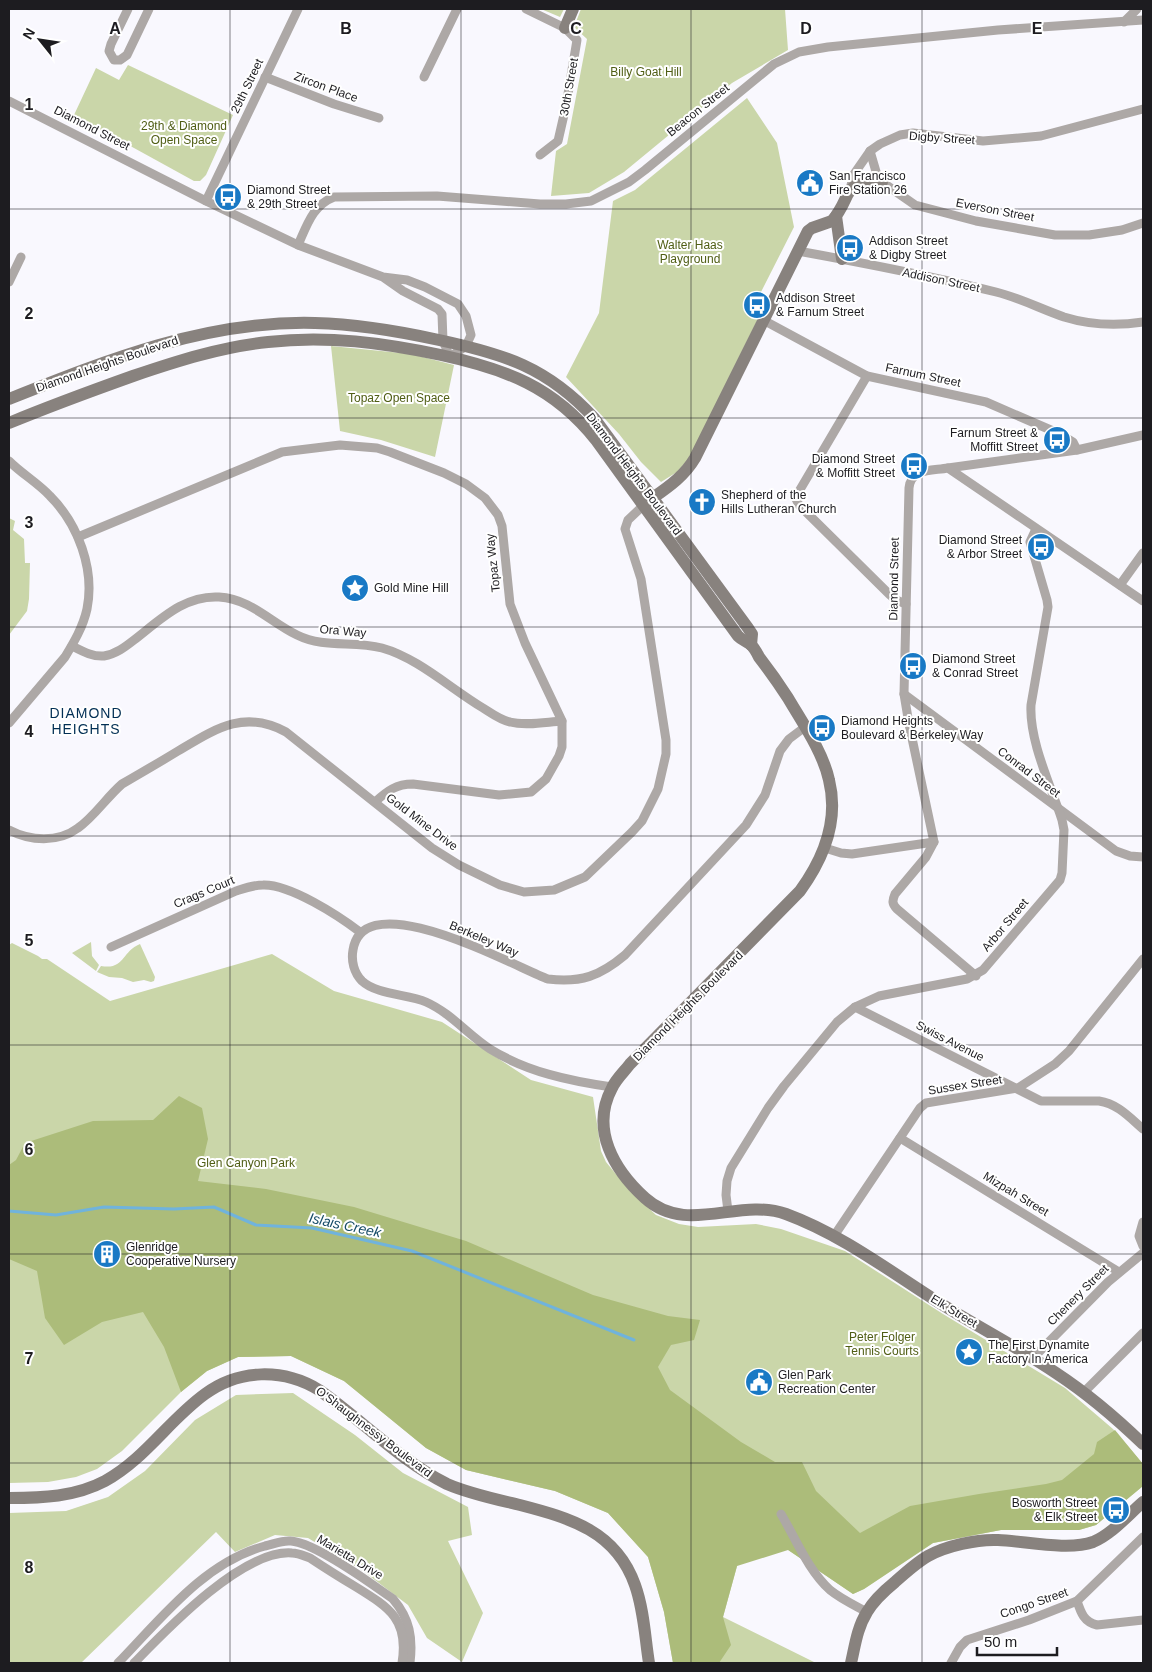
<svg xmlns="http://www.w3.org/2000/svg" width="1152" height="1672" viewBox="0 0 1152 1672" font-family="Helvetica,sans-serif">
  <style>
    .green { fill: #cad6a9 }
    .forest { fill: #acbc7a }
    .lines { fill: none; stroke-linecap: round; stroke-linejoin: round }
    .stream { stroke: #70b3dc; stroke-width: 3 }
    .street { stroke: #ada8a6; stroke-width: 9 }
    .secondary { stroke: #88827e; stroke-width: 12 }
    .grid { fill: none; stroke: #1d1c20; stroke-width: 1; stroke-opacity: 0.55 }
    .labels { text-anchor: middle; stroke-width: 4; stroke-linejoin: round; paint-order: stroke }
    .park-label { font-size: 12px; fill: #505e15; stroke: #fff }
    .street-label { font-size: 12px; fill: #1d1c20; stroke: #fff }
    .poi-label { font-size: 12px; fill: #1d1c20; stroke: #fff; text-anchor: start }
    .neighbourhood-label { font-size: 14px; letter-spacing: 1px; fill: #022f54; stroke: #fff }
    .water-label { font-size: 14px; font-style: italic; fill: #164b67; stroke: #fff }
    .grid-label { font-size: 16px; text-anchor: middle; font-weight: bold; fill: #1d1c20; stroke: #fff; stroke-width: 4; stroke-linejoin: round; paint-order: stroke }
  </style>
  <rect width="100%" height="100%" fill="#f9f8fe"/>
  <!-- green -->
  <g class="green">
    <path d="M541 9H564L560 17Z"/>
    <path d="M581 9H785L788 50 732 83 624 172 589 193 551 196 556 151 567 144 587 39 574 27Z"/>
    <path d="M128 65 233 115 206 175 200 181H194L74 115 96 68 119 80Z"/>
    <path d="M747 98 777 143 794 227 761 292 758 319 690 457 677 472 661 482 641 462 619 434 566 377 599 313 613 201 635 190Z"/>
    <path d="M331 346 411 354 454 365 435 457 381 440 340 431Z"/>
    <path d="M9 518 15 521 13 530 24 539 25 563H30L29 599 27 611 9 635Z"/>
    <path d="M91 942 92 956 99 965 96 971 72 953Z"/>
    <path d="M12 943 38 956 42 959H47L110 1001 272 954 334 991 442 1022 531 1080 593 1097 601 1151 606 1162 629 1190 656 1215 679 1224 698 1227 756 1224 781 1229 845 1251 943 1314 1065 1388 1113 1429 1143 1464V1486L1096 1525 1079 1530H1001L933 1543 864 1589 853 1594 749 1523 723 1617 816 1663H673L664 1612 648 1557 608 1513 555 1491 466 1470 426 1448 344 1381 291 1356 238 1357 207 1371 181 1392 122 1451 97 1469 76 1477 48 1482 9 1483V945Z"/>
    <path d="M140 944 155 977 154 981 151 982 144 980 133 982 122 978 109 977 97 972 101 966C125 970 121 952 140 944Z"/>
    <path d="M293 1393 355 1435 403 1473 468 1507 472 1535 448 1541 483 1613 462 1662 427 1638 408 1605 363 1571 308 1538 275 1535 235 1552 216 1532 81 1663H9V1513L66 1511 108 1497 145 1471 195 1420 236 1395Z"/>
  </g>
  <!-- forest -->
  <path class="forest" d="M179 1096 202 1108 208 1139 198 1181 266 1189 354 1207 466 1241 593 1295 668 1316 700 1320 694 1340 671 1345 658 1367 670 1390 741 1442 775 1462H802L816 1491 860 1533 910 1506 979 1494 1046 1484 1062 1480 1094 1454 1097 1442 1115 1430 1143 1464V1486L1096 1525 1079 1530H1001L933 1543 864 1589 853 1594 788 1550 737 1566 723 1617 731 1645 719 1663H673L664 1612 648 1557 608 1513 555 1491 466 1470 426 1448 344 1381 291 1356 238 1357 207 1371 181 1392 164 1347 143 1312 102 1322 64 1345 45 1318 37 1271 9 1259V1165L16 1160 25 1143 93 1121 153 1120Z"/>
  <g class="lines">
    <!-- stream -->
    <path class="stream" d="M9 1211 56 1215 104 1207 174 1209 214 1207 256 1225 312 1228 412 1251 634 1340"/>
    <!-- street -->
    <g class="street">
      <path d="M128 9 111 44 109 51 114 60H120L127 55 149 9"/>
      <path d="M526 9 565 28 577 40 566 106 558 141 540 155"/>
      <path d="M1124 22 1137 9"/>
      <path d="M265 77 334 104 379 118"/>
      <path d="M424 77 457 9"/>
      <path d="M9 101 206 201 298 245 383 277 407 280 425 287 458 304 466 316 471 335 466 346 450 357 443 341 442 314 438 309 403 291 383 277"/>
      <path d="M870 151 877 175 882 182 915 205 938 211 976 221 1055 235H1089L1122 230 1143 223"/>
      <path d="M850 189 854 174 870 151 880 144 900 135 913 133 983 141 1041 136 1143 109"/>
      <path d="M206 201 298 9"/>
      <path d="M298 245C307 225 313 205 334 197L437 196 540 204H566L591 201 629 182 645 170 774 64 799 52 828 47 998 30 1143 20"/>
      <path d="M798 251C864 263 931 276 996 292 1020 298 1041 309 1064 317 1090 325 1117 326 1143 322"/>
      <path d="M9 282 21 257"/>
      <path d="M763 320 867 376 986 402 1060 434 1073 442 1077 450"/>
      <path d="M867 376 798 493 796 499 799 505 889 594 896 600 906 604"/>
      <path d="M9 461C22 474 38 483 50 496 78 524 95 569 87 609 83 627 74 642 65 657L9 723"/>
      <path d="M948 468 1077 450 1143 435"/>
      <path d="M78 537 282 452 340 445 377 448 390 452 444 473 466 484 485 498 498 515 502 526 510 604 525 643 562 721V747L559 756 546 779 531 792 499 795 413 784C396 784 387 791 375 802"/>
      <path d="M1120 585 1143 553"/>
      <path d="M72 646C82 651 93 657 104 656 116 654 125 647 134 640 160 620 184 595 219 597 251 599 270 622 297 635 325 649 353 640 382 648 418 658 451 689 483 708 491 713 500 720 510 722 526 726 546 722 562 721"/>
      <path d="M904 694 1116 851 1130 856 1143 857"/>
      <path d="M9 830C30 841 58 843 78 828 94 817 106 798 122 784 141 773 160 762 178 751 215 729 244 709 286 732L432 848 459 865 500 885 524 892 554 890 585 877 632 832 642 821 658 789 666 754V740L641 579 625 529 628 520 647 502"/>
      <path d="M825 848 841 853 852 854 934 842"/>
      <path d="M111 947 236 891C245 888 253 885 263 885 290 884 339 916 360 932"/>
      <path d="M976 976 897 909C892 904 892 901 895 894L926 857 934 842 909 724 904 694 909 488C911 468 932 471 948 468L1143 601"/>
      <path d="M855 1007 1041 1101H1099C1118 1104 1129 1117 1143 1129"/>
      <path d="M612 1087C570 1081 527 1072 490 1049 468 1035 451 1013 426 1002 408 994 377 995 362 981 354 973 351 961 353 950 364 882 515 967 548 979 581 983 600 976 625 955L746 825 765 795 780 751 789 739 805 727"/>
      <path d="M900 1138 1119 1272"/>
      <path d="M728 1211 726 1195 727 1181 731 1168 768 1108 784 1086 837 1022 855 1007 879 996 967 979 983 970 1060 880 1062 873 1064 830 1062 820C1051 786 1029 741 1031 705L1048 607 1047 600 1030 542 1036 529"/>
      <path d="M1143 1222 1139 1236 1143 1246"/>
      <path d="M834 1236 920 1108 926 1103 1018 1088 1055 1064 1069 1051 1143 959"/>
      <path d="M1033 1358 1108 1282 1143 1253"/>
      <path d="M1084 1392 1143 1333"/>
      <path d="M781 1514C796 1539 808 1570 830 1590 841 1599 854 1605 867 1612"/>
      <path d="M1077 1601C1081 1613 1084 1622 1097 1625L1143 1620"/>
      <path d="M118 1663C160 1620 204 1562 265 1546 274 1544 282 1540 291 1541 316 1543 372 1584 393 1599 410 1619 413 1638 410 1663"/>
      <path d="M134 1663C166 1630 243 1549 292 1553 299 1553 304 1556 310 1558 325 1568 341 1578 356 1587 390 1608 409 1620 402 1663"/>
      <path d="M951 1663 960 1647 967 1640 1029 1620 1077 1601 1143 1537"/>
    </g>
    <!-- secondary -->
    <g class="secondary">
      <path d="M565 28 573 9"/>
      <path d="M836 216 842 259"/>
      <path d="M9 399C107 360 207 320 315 323 357 324 398 331 439 340 504 354 547 367 594 418L748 628 752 634 751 645"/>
      <path d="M9 423C50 406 91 391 133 376 177 361 221 347 268 342 327 335 384 343 441 355 506 369 554 387 596 440L738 636C742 640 746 641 750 644 754 647 757 653 759 657 769 670 779 684 788 698 802 722 823 752 829 780 839 820 824 858 800 891L630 1064C624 1072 616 1079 612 1088 590 1129 614 1170 645 1198 687 1236 738 1197 786 1214 843 1235 892 1273 943 1305 980 1328 1019 1348 1056 1373 1088 1394 1116 1418 1143 1444"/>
      <path d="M654 497C670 486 685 475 695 458L808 231 812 228 832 221C854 195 839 182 882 182"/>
      <path d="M9 1498C42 1498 75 1497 105 1481 145 1459 169 1420 205 1394 239 1369 283 1368 319 1390 362 1420 400 1461 447 1484 470 1494 495 1499 520 1505 570 1518 616 1531 635 1585 644 1610 645 1638 649 1663"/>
      <path d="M851 1663C855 1646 857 1628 867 1612 874 1600 884 1591 895 1582 905 1573 916 1563 928 1556 946 1546 977 1539 998 1540 1025 1541 1068 1551 1093 1542 1112 1534 1128 1515 1143 1502"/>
    </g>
  </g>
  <!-- grid -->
  <path class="grid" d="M230 9V1663M461 9V1663M691 9V1663M922 9V1663M9 209H1143M9 418H1143M9 627H1143M9 836H1143M9 1045H1143M9 1254H1143M9 1463H1143"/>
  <!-- icons -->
  <defs>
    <g id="civic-disc" transform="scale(1.4375)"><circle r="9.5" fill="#1979c5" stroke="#fff"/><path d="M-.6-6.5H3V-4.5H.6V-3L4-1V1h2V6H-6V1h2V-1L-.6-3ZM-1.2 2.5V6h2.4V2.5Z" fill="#fff"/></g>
    <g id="bus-disc" transform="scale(1.4375)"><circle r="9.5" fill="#1979c5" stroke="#fff"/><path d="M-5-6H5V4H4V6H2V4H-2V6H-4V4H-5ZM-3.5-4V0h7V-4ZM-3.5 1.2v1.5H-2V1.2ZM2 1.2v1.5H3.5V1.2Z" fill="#fff"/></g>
    <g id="church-disc" transform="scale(1.4375)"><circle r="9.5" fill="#1979c5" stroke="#fff"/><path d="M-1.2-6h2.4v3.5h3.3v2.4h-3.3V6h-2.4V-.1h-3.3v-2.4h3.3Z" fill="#fff"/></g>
    <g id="sight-disc" transform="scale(1.4375)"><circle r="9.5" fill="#1979c5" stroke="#fff"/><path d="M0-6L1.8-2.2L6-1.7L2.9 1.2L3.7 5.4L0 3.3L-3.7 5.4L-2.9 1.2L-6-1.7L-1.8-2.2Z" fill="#fff"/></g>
    <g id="building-disc" transform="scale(1.4375)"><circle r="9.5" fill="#1979c5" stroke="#fff"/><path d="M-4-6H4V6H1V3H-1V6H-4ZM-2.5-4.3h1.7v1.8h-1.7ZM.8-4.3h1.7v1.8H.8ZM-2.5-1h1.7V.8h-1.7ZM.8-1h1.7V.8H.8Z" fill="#fff"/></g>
  </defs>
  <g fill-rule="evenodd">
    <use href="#civic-disc" x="810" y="183"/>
    <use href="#bus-disc" x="228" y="197"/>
    <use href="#bus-disc" x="850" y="248"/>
    <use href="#bus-disc" x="757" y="305"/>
    <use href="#bus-disc" x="1057" y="440"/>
    <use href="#bus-disc" x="914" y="466"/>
    <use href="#church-disc" x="702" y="502"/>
    <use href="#bus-disc" x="1041" y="547"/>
    <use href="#sight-disc" x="355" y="588"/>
    <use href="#bus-disc" x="913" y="666"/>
    <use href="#bus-disc" x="822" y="728"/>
    <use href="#building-disc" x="107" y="1254"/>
    <use href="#sight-disc" x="969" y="1352"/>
    <use href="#civic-disc" x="759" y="1382"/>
    <use href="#bus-disc" x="1116" y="1510"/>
  </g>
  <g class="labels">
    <!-- park labels -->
    <g class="park-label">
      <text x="646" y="76">Billy Goat Hill</text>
      <text x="184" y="130">29th &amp; Diamond<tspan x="184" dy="14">Open Space</tspan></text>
      <text x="690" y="249">Walter Haas<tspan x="690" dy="14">Playground</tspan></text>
      <text x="399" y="402">Topaz Open Space</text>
      <text x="246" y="1167">Glen Canyon Park</text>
      <text x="882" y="1341">Peter Folger<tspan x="882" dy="14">Tennis Courts</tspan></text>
    </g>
    <!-- street labels -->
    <g class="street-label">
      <text transform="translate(247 86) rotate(-64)" y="4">29th Street</text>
      <text transform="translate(326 87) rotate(20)" y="4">Zircon Place</text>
      <text transform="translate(569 87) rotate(-80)" y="4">30th Street</text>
      <text transform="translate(698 110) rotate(-39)" y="4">Beacon Street</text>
      <text transform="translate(92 128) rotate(27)" y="4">Diamond Street</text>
      <text transform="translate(942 138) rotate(4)" y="4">Digby Street</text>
      <text transform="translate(995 210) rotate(11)" y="4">Everson Street</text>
      <text transform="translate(941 280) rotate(12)" y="4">Addison Street</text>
      <text transform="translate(107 364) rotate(-19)" y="4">Diamond Heights Boulevard</text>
      <text transform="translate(923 375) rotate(12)" y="4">Farnum Street</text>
      <text transform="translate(634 474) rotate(53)" y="4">Diamond Heights Boulevard</text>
      <text transform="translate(493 563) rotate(-96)" y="4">Topaz Way</text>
      <text transform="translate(894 579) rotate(-89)" y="4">Diamond Street</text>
      <text transform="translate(343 631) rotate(5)" y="4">Ora Way</text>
      <text transform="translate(1029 772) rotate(37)" y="4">Conrad Street</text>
      <text transform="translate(422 822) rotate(37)" y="4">Gold Mine Drive</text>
      <text transform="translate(204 892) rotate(-23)" y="4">Crags Court</text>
      <text transform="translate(1005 925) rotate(-50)" y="4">Arbor Street</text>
      <text transform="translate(484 939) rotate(23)" y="4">Berkeley Way</text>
      <text transform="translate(688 1006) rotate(-45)" y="4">Diamond Heights Boulevard</text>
      <text transform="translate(950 1041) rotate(27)" y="4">Swiss Avenue</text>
      <text transform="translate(965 1085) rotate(-9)" y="4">Sussex Street</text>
      <text transform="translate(1016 1194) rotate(31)" y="4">Mizpah Street</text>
      <text transform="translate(1078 1295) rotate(-45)" y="4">Chenery Street</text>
      <text transform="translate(954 1311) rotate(31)" y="4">Elk Street</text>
      <text transform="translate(374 1432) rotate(37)" y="4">O'Shaughnessy Boulevard</text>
      <text transform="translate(350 1557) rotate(31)" y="4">Marietta Drive</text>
      <text transform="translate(1034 1603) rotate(-19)" y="4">Congo Street</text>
    </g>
    <!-- poi labels -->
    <g class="poi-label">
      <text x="829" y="180">San Francisco<tspan x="829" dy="14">Fire Station 26</tspan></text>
      <text x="247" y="194">Diamond Street<tspan x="247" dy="14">&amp; 29th Street</tspan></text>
      <text x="869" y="245">Addison Street<tspan x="869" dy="14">&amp; Digby Street</tspan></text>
      <text x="776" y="302">Addison Street<tspan x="776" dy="14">&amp; Farnum Street</tspan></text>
      <text x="1038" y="437" text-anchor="end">Farnum Street &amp;<tspan x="1038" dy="14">Moffitt Street</tspan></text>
      <text x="895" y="463" text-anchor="end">Diamond Street<tspan x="895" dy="14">&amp; Moffitt Street</tspan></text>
      <text x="721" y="499">Shepherd of the<tspan x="721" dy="14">Hills Lutheran Church</tspan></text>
      <text x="1022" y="544" text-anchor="end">Diamond Street<tspan x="1022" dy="14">&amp; Arbor Street</tspan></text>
      <text x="374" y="592">Gold Mine Hill</text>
      <text x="932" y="663">Diamond Street<tspan x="932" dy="14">&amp; Conrad Street</tspan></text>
      <text x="841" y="725">Diamond Heights<tspan x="841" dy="14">Boulevard &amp; Berkeley Way</tspan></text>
      <text x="126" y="1251">Glenridge<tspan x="126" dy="14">Cooperative Nursery</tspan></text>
      <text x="988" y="1349">The First Dynamite<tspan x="988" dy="14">Factory In America</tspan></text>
      <text x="778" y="1379">Glen Park<tspan x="778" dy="14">Recreation Center</tspan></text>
      <text x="1097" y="1507" text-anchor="end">Bosworth Street<tspan x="1097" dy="14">&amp; Elk Street</tspan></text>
    </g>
    <!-- neighbourhood labels -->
    <g class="neighbourhood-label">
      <text x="86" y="718">DIAMOND<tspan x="86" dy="16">HEIGHTS</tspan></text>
    </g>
    <!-- water labels -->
    <g class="water-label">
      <text transform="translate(345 1225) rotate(12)" y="5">Islais Creek</text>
    </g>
  </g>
  <g class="grid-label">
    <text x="115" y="34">A</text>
    <text x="346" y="34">B</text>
    <text x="576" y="34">C</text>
    <text x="806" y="34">D</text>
    <text x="1037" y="34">E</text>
    <text x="29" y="110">1</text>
    <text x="29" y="319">2</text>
    <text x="29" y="528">3</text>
    <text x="29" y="737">4</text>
    <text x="29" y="946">5</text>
    <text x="29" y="1155">6</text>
    <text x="29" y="1364">7</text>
    <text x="29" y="1573">8</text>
  </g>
  <!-- border -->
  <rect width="1152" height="1672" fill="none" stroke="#1d1c20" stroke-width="20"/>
  <!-- north arrow -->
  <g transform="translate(40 40) rotate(300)" stroke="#ffffff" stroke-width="4" paint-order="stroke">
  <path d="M0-4L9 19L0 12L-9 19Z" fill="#1d1c20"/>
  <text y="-8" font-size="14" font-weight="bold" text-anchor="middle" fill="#1d1c20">N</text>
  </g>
  <!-- scale -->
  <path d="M977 1647v8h80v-8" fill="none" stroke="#1d1c20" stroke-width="2.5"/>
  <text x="984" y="1647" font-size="15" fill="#1d1c20" stroke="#ffffff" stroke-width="4" paint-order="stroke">50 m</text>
</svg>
